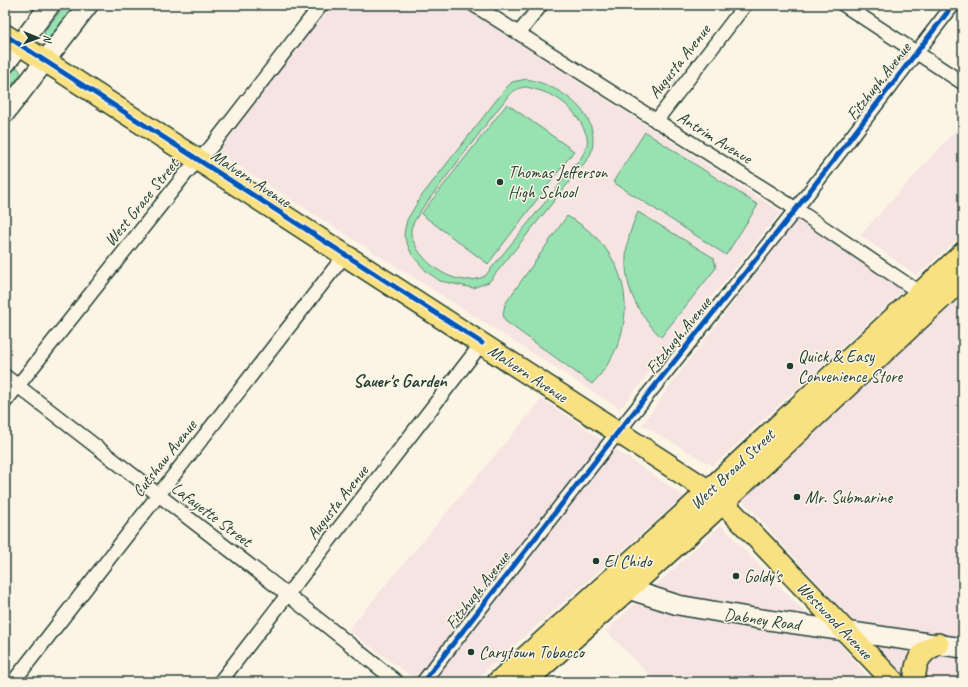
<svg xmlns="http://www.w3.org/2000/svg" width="968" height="687" viewBox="0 0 968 687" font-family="Caveat,sans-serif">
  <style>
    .built { fill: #f6e4e3 }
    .green { fill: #98e1b1; stroke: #5c8f72; fill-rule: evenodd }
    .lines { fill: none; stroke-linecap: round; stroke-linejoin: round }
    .street-casing { stroke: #1f3d34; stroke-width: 16 }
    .secondary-casing { stroke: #1f3d34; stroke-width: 22 }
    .primary-casing { stroke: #1f3d34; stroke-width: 24 }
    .street { stroke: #fcf5e5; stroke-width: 13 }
    .secondary { stroke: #fcf5e5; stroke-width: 19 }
    .primary { stroke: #f9e181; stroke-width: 21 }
    .cycleway-casing { stroke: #fcf5e5; stroke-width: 8 }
    .cycleway { stroke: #0057b8; stroke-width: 5 }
    .poi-dot { fill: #1f3d34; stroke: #fcf5e5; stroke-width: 1.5 }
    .labels { text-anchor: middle; stroke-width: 3; stroke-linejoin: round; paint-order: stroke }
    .street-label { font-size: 17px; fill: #1f3d34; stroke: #fcf5e5 }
    .poi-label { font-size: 17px; fill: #1f3d34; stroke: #fcf5e5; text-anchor: start }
    .neighbourhood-label { font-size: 18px; font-weight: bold; fill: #1f3d34; stroke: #fcf5e5 }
  </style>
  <rect width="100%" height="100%" fill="#fcf5e5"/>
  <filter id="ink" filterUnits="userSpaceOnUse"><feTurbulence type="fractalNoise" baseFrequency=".025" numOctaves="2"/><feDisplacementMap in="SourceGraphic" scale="8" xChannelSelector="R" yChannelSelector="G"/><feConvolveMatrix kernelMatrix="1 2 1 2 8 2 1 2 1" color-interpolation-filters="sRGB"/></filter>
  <g filter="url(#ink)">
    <!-- built -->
    <g class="built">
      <path d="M330 5H459L781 212 620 409 218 153Z"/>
      <path d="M963 122V234L917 276 860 235Z"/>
      <path d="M797 220 904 290 713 466 642 425 677 376Z"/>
      <path d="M963 280V682H908L730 487Z"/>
      <path d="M542 399 684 496 473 682H419L348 630Z"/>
      <path d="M721 525 808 616 659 592 655 586Z"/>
      <path d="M634 604 835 639 873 682H656L606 631Z"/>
    </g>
    <!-- green -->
    <g class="green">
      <path d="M65 5H82L52 40 45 38 44 32Z"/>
      <path d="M13 66 18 68 21 73 5 94V73Z"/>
      <path d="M527 79C561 86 605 115 590 156L489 282 473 288 440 281 427 272 412 255 404 236 405 228 407 220 420 198 505 89 512 82ZM526 87C550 92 568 101 581 123 583 127 586 133 587 137 589 145 584 152 581 158L485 276C461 288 432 271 418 250 415 244 410 237 411 230 412 223 418 216 421 210L505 100C511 92 516 88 526 87Z"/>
      <path d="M507 104 574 151 488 264 421 214Z"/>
      <path d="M645 132 758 205 726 255 613 182Z"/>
      <path d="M638 212 714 258 716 268 661 337C624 301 616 259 638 212Z"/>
      <path d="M567 216C634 252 644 330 592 384L505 321 503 314 505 304Z"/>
    </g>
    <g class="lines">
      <!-- street casing -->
      <g class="street-casing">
        <g id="street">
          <path d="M474 5 796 209 926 297"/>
          <path d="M844 5 963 83"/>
          <path d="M519 33 541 5"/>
          <path d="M656 121 745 5"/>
          <path d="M5 376 288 595 397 682"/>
          <path d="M5 402 187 172 211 147 321 5"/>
          <path d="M13 682 344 256"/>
          <path d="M220 682 482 343"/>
          <path d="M423 682 618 432 796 209 953 5"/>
        </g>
      </g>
      <!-- secondary casing -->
      <g class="secondary-casing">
        <g id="secondary">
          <path d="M5 64 50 5"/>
          <path d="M5 113 88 5"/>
          <path d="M618 578 628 589 678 605 754 618 963 648"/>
        </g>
      </g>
      <!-- primary casing -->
      <g class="primary-casing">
        <g id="primary">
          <path d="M5 35 709 491 734 514 894 682"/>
          <path d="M498 682 689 509 963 253"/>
          <path d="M525 682 702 522 963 278"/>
          <path d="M915 682C914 662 920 652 938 644"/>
        </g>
      </g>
      <!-- street -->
      <use href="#street" class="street"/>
      <!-- secondary -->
      <use href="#secondary" class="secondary"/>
      <!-- primary -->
      <use href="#primary" class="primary"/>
      <!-- cycleway casing -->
      <g class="cycleway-casing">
        <g id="cycleway">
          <path d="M5 35 482 343"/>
          <path d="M423 682 618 432 796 209 953 5"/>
        </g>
      </g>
      <!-- cycleway -->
      <use href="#cycleway" class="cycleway"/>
    </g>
  </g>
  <!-- markers -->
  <g class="poi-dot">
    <circle cx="500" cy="182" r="4"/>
    <circle cx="790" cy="366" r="4"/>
    <circle cx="797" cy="497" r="4"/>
    <circle cx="596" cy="561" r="4"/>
    <circle cx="736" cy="576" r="4"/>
    <circle cx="471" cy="652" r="4"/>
  </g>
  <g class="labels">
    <!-- street labels -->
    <g class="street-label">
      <text transform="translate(679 61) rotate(-52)" y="6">Augusta Avenue</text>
      <text transform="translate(878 81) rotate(-52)" y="6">Fitzhugh Avenue</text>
      <text transform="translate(715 137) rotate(32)" y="6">Antrim Avenue</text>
      <text transform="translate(251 178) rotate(33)" y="6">Malvern Avenue</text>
      <text transform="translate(141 202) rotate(-51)" y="6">West Grace Street</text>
      <text transform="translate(678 335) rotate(-51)" y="6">Fitzhugh Avenue</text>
      <text transform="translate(528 373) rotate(33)" y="6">Malvern Avenue</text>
      <text transform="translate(164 458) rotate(-52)" y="6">Cutshaw Avenue</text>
      <text transform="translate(732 469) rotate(-43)" y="6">West Broad Street</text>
      <text transform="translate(337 502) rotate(-52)" y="6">Augusta Avenue</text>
      <text transform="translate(212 514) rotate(37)" y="6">Lafayette Street</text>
      <text transform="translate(477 590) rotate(-52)" y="6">Fitzhugh Avenue</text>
      <text transform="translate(762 619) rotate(8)" y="6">Dabney Road</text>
      <text transform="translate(835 620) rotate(46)" y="6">Westwood Avenue</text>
    </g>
    <!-- poi labels -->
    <g class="poi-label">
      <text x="508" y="178">Thomas Jefferson<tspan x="508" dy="20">High School</tspan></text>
      <text x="798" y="362">Quick &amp; Easy<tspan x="798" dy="20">Convenience Store</tspan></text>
      <text x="805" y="503">Mr. Submarine</text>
      <text x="604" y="567">El Chido</text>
      <text x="744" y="582">Goldy's</text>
      <text x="479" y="658">Carytown Tobacco</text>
    </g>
    <!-- neighbourhood labels -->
    <g class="neighbourhood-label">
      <text x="400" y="387">Sauer's Garden</text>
    </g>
  </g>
  <!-- margin -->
  <rect width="968" height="687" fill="none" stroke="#fcf5e5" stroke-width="20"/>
  <rect x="10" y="10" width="948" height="667" fill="none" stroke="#1f3d34" stroke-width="1.5" filter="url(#ink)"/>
  <!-- north arrow -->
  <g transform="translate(38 38) rotate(91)" stroke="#fcf5e5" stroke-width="3" paint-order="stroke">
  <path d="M0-3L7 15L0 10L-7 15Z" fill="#1f3d34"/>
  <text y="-6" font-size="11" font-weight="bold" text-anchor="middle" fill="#1f3d34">N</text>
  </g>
</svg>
